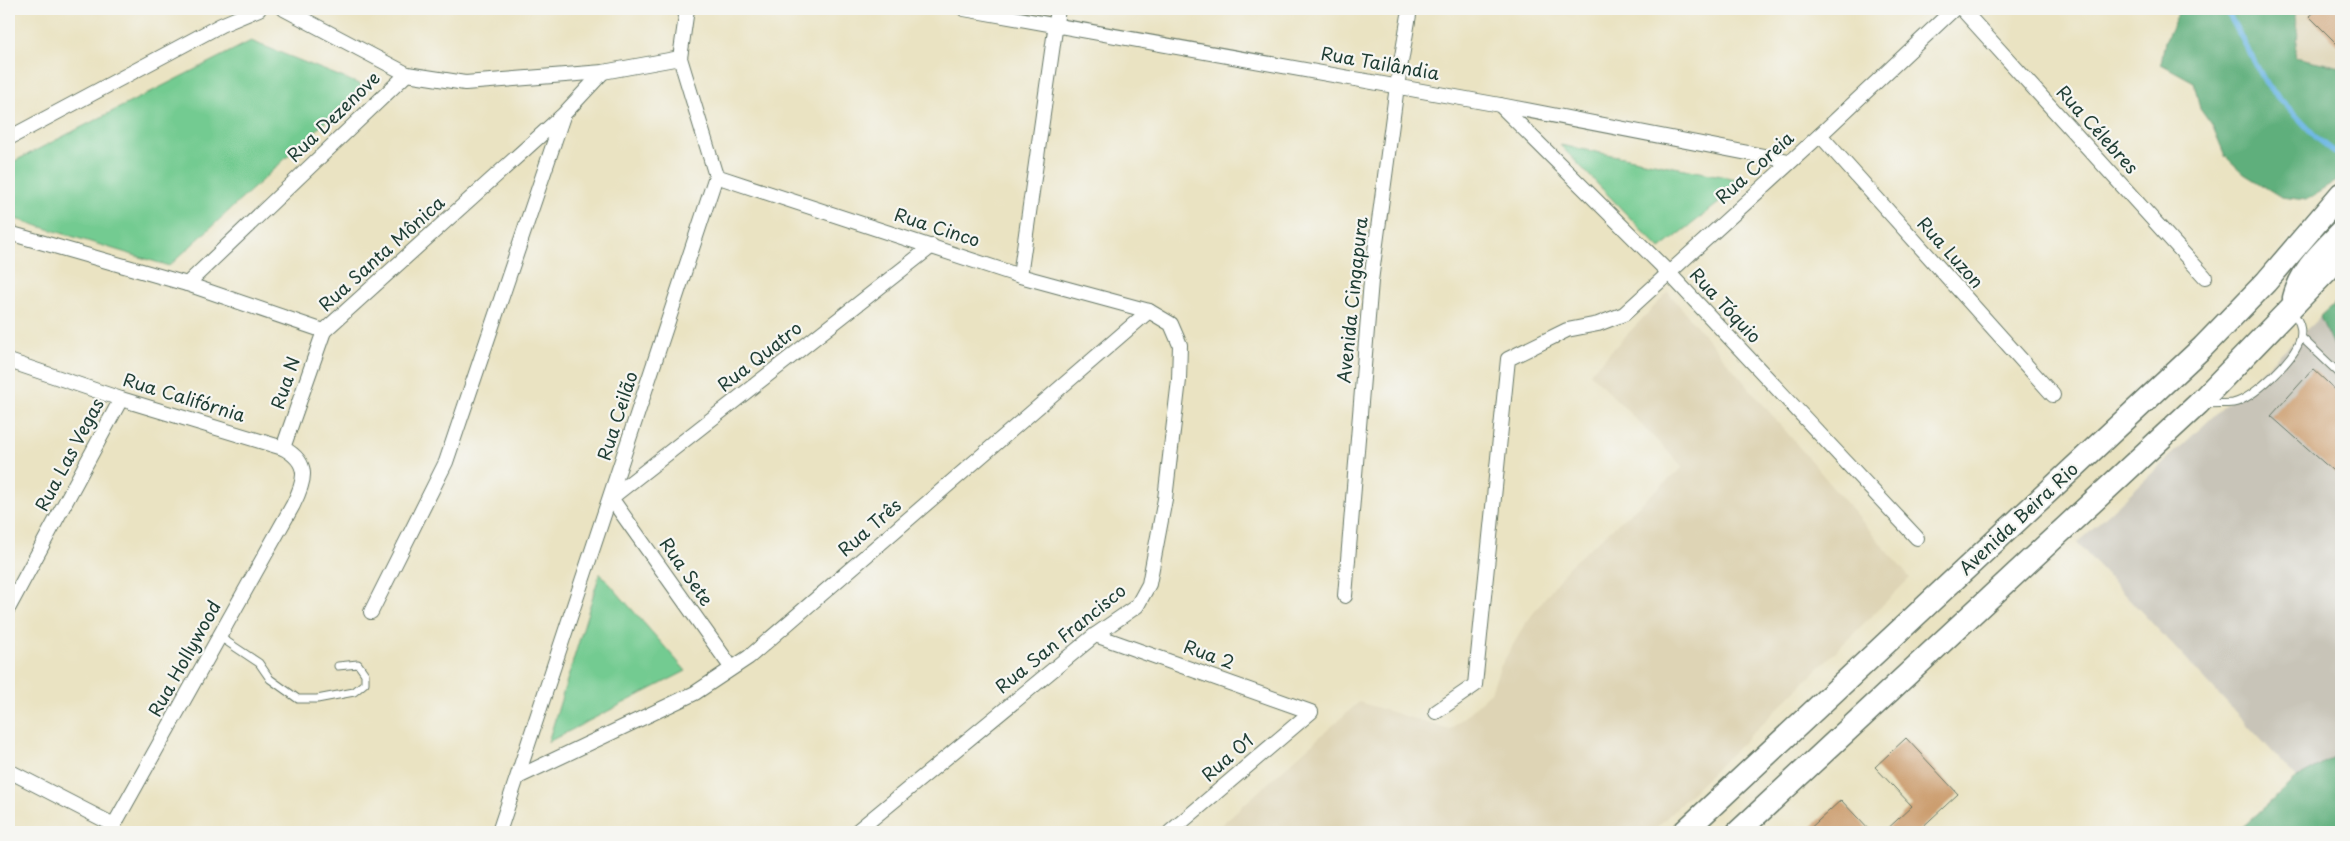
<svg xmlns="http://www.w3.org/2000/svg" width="2350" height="841" viewBox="0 0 2350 841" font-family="'Playpen Sans',sans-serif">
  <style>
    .built { fill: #ded4b5 }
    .industrial { fill: #c8c4b8 }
    .green { fill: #73cb91; stroke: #498462 }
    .forest { fill: #5eaf7b; stroke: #3e7658 }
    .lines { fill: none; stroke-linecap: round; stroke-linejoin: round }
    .stream { stroke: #6bb6e4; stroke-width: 5.5 }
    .building { fill: #cc9e70 }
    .lane-casing { stroke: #676; stroke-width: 9 }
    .street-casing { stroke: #676; stroke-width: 16 }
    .primary-casing { stroke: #676; stroke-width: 25 }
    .lane { stroke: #fff; stroke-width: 7 }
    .street { stroke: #fff; stroke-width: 14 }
    .primary { stroke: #fff; stroke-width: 22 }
    .labels { text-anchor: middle; stroke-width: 4.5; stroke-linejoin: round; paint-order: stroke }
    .street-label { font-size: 18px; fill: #1f3d34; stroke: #f6f6f2 }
  </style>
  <rect width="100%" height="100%" fill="#f6f6f2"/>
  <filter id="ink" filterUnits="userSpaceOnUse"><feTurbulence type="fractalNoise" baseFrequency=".02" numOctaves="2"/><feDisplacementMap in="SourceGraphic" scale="10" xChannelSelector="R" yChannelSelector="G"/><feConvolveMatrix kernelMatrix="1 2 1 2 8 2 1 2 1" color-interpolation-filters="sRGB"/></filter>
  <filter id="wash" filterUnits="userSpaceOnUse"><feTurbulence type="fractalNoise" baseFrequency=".0096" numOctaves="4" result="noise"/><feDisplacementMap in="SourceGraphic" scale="20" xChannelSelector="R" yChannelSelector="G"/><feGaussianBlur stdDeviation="1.12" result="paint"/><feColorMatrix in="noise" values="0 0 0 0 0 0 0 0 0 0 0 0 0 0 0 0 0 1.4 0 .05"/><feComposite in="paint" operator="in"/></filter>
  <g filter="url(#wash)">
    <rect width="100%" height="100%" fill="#eae3c2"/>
    <!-- built -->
    <g class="built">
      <path d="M2296 9H2341V67L2295 57 2298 36 2295 17Z"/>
      <path d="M1668 292 1910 578 1652 832H1213L1359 702 1450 730 1491 692 1500 667 1526 623 1569 566 1683 467 1590 373Z"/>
    </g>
    <!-- industrial -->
    <path class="industrial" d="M2320 317 2334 348 2341 354V753L2297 778 2077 543Z"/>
    <!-- green -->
    <g class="green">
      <path d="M251 41 364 86 169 266 9 217V164Z"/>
      <path d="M1560 145 1747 181 1660 249Z"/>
      <path d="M600 573 686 671 548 742Z"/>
    </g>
    <!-- forest -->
    <g class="forest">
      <path d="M2178 9H2296L2295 17 2298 36 2295 57 2341 67V175L2337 181 2306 200 2281 197 2244 174 2225 156 2213 127 2200 109 2194 82 2161 64 2165 41 2177 16Z"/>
      <path d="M2341 298V354L2334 348 2320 317Z"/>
      <path d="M2341 753V832H2237L2297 778Z"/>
    </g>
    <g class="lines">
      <!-- stream -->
      <path class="stream" d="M2226 9 2267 85 2317 138 2341 157"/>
    </g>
    <g id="blocks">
      <!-- building -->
      <g class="building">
        <path d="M2317 9H2341V48L2309 16Z"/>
        <path d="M2313 369 2341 395V478L2271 416Z"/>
        <path d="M1906 738 1958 794 1917 832H1884L1912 806 1875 767Z"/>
        <path d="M1841 800 1871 832H1806Z"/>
      </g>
    </g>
  </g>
  <g filter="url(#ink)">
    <use href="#blocks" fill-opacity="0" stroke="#676" stroke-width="1"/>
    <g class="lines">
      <!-- lane casing -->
      <g class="lane-casing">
        <g id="lane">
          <path d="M2301 337 2341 375"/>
          <path d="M2206 404C2214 403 2224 404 2233 403 2253 399 2296 358 2300 339 2303 327 2298 320 2292 310"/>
          <path d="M220 637 259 663 270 679 298 699H317L354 692 365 683V674L358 664 338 666"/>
        </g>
      </g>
      <!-- street casing -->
      <g class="street-casing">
        <g id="street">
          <path d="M284 9 407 74 465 83 603 72 680 58"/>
          <path d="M964 9 1500 105 1789 161"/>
          <path d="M1962 9 2205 277"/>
          <path d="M1500 105 1668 272 1917 538"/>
          <path d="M1820 135 2053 395"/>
          <path d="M9 138 221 25 259 9"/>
          <path d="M716 176 1020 276 1149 311"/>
          <path d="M9 233 187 284 324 331 563 115 603 72"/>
          <path d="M1020 276 1058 9"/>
          <path d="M187 284 407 74"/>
          <path d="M9 361 121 399 283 448C311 463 305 481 293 505L110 832"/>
          <path d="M283 448 324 331"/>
          <path d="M1345 596 1371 281 1397 86 1410 9"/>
          <path d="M9 607 121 399"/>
          <path d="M371 612 446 462 563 116"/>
          <path d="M1095 635 1311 712 1170 832"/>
          <path d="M731 667 611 498 932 246"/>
          <path d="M1436 712 1475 685 1508 359 1567 330 1598 324 1624 314 1820 135 1954 9"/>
          <path d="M9 771 114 825"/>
          <path d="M518 777 695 693 749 657 1149 311 1171 324 1180 345 1179 380 1165 499 1149 584 1137 606 1095 635 856 832"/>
          <path d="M499 832 716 176 680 58 687 9"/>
        </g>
      </g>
      <!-- primary casing -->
      <g class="primary-casing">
        <g id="primary">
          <path d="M2294 298C2301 270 2322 252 2341 232"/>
          <path d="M1684 832 2203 347 2266 282 2341 194"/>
          <path d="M1738 832 2198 404 2341 256"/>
        </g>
      </g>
      <!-- lane -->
      <use href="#lane" class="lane"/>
      <!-- street -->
      <use href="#street" class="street"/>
      <!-- primary -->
      <use href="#primary" class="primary"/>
    </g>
  </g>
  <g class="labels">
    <!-- street labels -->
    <g class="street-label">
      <text transform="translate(1380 64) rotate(10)" y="6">Rua Tailândia</text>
      <text transform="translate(334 117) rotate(-44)" y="6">Rua Dezenove</text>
      <text transform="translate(2097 130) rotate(48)" y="6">Rua Célebres</text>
      <text transform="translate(1755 168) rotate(-42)" y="6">Rua Coreia</text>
      <text transform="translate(937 228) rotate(18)" y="6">Rua Cinco</text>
      <text transform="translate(1950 253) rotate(48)" y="6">Rua Luzon</text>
      <text transform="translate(382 254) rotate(-42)" y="6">Rua Santa Mônica</text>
      <text transform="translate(1353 300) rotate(-84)" y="6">Avenida Cingapura</text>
      <text transform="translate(1725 306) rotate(47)" y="6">Rua Tóquio</text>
      <text transform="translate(760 357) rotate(-38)" y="6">Rua Quatro</text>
      <text transform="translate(286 383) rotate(-71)" y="6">Rua N</text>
      <text transform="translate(184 398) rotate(17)" y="6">Rua Califórnia</text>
      <text transform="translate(618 416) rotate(-72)" y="6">Rua Ceilão</text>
      <text transform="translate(70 455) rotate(-62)" y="6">Rua Las Vegas</text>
      <text transform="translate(2019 519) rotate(-43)" y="6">Avenida Beira Rio</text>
      <text transform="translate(870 528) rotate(-41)" y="6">Rua Três</text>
      <text transform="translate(686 572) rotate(55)" y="6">Rua Sete</text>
      <text transform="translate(1061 639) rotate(-39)" y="6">Rua San Francisco</text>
      <text transform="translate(1209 655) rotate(20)" y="6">Rua 2</text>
      <text transform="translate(185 659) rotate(-61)" y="6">Rua Hollywood</text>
      <text transform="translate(1228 758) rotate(-41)" y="6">Rua 01</text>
    </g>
  </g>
  <!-- margin -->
  <rect width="2350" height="841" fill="none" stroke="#f6f6f2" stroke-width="30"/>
</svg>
